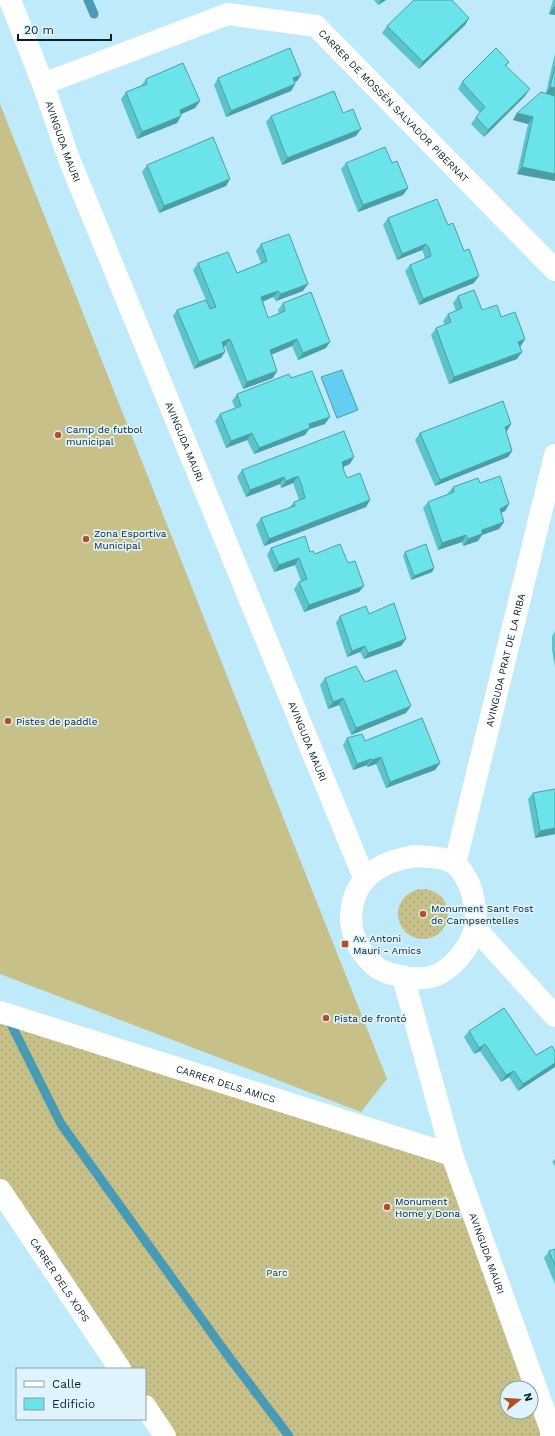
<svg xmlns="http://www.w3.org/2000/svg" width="555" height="1436" viewBox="0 0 555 1436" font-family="'Work Sans',sans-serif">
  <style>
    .grass { fill: url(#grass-dots); fill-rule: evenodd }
    .garden { fill: #c7c088 }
    .water { fill: #64cef0; stroke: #499ab4 }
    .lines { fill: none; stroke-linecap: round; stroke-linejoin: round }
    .stream { stroke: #499ab4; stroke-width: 9 }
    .minor { stroke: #fff; stroke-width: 22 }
    .wall { fill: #5cc3ca }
    .shaded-wall { fill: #4b9fa4 }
    .building { fill: #6be3eb; stroke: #4b9fa4 }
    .poi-dot { fill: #b54f23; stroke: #def3fb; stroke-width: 1.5 }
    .labels { text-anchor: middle; stroke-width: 3.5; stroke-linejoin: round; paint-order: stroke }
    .street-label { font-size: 10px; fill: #0b2128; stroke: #def3fb }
    .poi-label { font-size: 10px; fill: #0b2128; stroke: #def3fb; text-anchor: start }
    .park-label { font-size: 10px; fill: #3f3a15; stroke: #def3fb }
  </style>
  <defs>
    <pattern id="grass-dots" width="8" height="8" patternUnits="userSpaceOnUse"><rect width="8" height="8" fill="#c7c088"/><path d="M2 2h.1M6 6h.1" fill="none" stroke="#aaa575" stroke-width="1.8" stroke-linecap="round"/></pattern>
  </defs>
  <rect width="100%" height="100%" fill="#bfeafa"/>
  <!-- grass -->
  <g class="grass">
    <circle cx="423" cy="914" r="25"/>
    <path d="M0 1012 452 1155 551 1436H165L145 1406V1369H120L0 1190ZM507 1388H531V1412H507Z"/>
  </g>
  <!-- garden -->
  <path class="garden" d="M0 104 387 1079 361 1112 0 974Z"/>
  <!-- water -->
  <path class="water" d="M342 370 358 410 337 418 321 377Z"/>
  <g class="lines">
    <!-- stream -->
    <g class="stream">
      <path d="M88 0 94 14"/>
      <path d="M8 1018 61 1124 229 1357 289 1436"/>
    </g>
    <!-- minor -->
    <g class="minor">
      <path id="s1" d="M10 0 43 84 69 159 365 880"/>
      <path id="s2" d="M43 84 228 14 316 26 555 270"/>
      <path d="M414 856C427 857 443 856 455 864 462 869 465 877 469 884 473 893 478 919 475 929 470 947 452 970 434 976 424 979 412 979 401 976 383 973 375 969 364 954 343 927 348 888 377 869 388 861 401 859 414 856Z"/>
      <path id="s3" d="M455 864 555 455"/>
      <path d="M475 928 555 1016"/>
      <path id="s4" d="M403 977 452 1155 551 1430V1436"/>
      <path id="s5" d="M0 1012 452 1155"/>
      <path id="s6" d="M0 1190 120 1369"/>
      <path d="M145 1406 165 1436"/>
    </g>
  </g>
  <!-- wall -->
  <g class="wall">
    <path d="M374 0H386L378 5Z"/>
    <path d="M553 0H555V15L549 14Z"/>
    <path d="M469 18 465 25 419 69 382 33 387 26Z"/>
    <path d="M555 53V96L547 94 555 181 517 174 528 124 513 120 517 113 546 93Z"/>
    <path d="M509 62 506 66 525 96 484 137 471 124 476 117 480 113 458 89 462 82Z"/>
    <path d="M301 75 297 81 295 82V84L291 91 226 117 214 85 218 78Z"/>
    <path d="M146 79 200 101 195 108 181 114 177 123 137 139 121 99 126 92 141 86Z"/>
    <path d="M343 113 356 136 282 165 266 122 271 116Z"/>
    <path d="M346 163H392L408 188 403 195 358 212 341 169Z"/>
    <path d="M147 165 230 179 226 186 159 213 142 172Z"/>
    <path d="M388 218 448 225 474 283 419 305 405 271 410 265 425 259 424 255 422 250 397 260 383 225Z"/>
    <path d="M261 244 303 291 276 301 273 297 263 302 268 318 279 313 278 310 283 303 326 348 298 360 292 346 271 355 273 378 243 389 225 346H224L221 358 194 369 173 316 177 310 206 300 193 270 198 263 237 273 261 263 256 251Z"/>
    <path d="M458 296 482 310 501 317 521 346H520L517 359 449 384 431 335 436 328 445 325 443 321 448 314 456 311 453 303Z"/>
    <path d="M291 378 325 424 309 429 305 435 254 454 247 440 226 448 215 421 220 414 235 408 232 401 237 394Z"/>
    <path d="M511 424 506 431 512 451 508 457 435 486 415 440 420 433Z"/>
    <path d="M350 464 343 467 344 471 347 478 370 500 366 507 264 546 256 525 261 518 290 507 294 502 299 500 293 483 281 488 280 484 246 497 237 477 242 470Z"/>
    <path d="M480 483 509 504 505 511 501 513 504 522 499 529 482 535 478 541 463 546 462 542 438 550 423 508 428 502 448 494V493L453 487Z"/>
    <path d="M271 548 310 552 315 554 359 592 304 612 294 589 299 582 301 581 295 565 274 572 267 555Z"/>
    <path d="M405 552 434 568 432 572 411 580 403 556Z"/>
    <path d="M369 614 406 639 401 646 364 659 360 652 347 657 336 623 340 616Z"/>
    <path d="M555 631V667L552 650V636Z"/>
    <path d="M325 678 365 682 406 713 351 735 339 705 328 709 320 685Z"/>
    <path d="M347 738 365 741 440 763 435 770 386 788 376 764 367 767V765L353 770 343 745Z"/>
    <path d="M533 793 555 834 535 838 528 799Z"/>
    <path d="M469 1031 536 1055 555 1051V1067L518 1091 509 1077 501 1082 480 1051 474 1054 464 1037Z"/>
    <path d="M555 1159V1166L552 1162Z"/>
    <path d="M555 1249V1284L544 1258 549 1251Z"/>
  </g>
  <!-- shaded-wall -->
  <g class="shaded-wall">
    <path d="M381 0H386L378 5Z"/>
    <path d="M554 7H555V15L549 14Z"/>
    <path d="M469 18 465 25 419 69 423 62Z"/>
    <path d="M301 75 297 81 288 85 293 78Z"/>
    <path d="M295 84 291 91 226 117 231 111Z"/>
    <path d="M550 87 555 88V96L546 93Z"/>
    <path d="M530 89 525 96 484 137 488 130Z"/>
    <path d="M200 101 195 108 175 117 180 110Z"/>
    <path d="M517 113 533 117 528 124 513 120Z"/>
    <path d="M181 116 177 123 137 139 142 132Z"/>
    <path d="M361 129 356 136 282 165 287 158Z"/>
    <path d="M522 167 555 174V181L517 174Z"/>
    <path d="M230 179 226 186 159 213 164 206Z"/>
    <path d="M408 188 403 195 358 212 363 205Z"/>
    <path d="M426 244 422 250 397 260 402 254Z"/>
    <path d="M479 276 474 283 419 305 423 299Z"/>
    <path d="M308 284 303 291 276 301 281 294Z"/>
    <path d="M278 291 273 297 256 304 261 297Z"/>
    <path d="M230 339 225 346 218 349 222 342Z"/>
    <path d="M297 339 292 346 265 357 270 350Z"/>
    <path d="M525 339 521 346 513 349 518 342Z"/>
    <path d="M330 342 326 348 298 360 303 353Z"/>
    <path d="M225 352 221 358 194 369 199 362Z"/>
    <path d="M522 352 517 359 449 384 454 377Z"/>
    <path d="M277 371 273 378 243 389 247 382Z"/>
    <path d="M330 417 325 424 309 429 305 435 254 454 259 448 309 424Z"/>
    <path d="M511 424 507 431 500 434 505 427Z"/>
    <path d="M252 433 247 440 226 448 231 441Z"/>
    <path d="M512 451 508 457 435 486 440 480Z"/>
    <path d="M354 457 350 464 337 469 342 462Z"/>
    <path d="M298 476 293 483 281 488 286 481Z"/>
    <path d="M284 477 280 484 246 497 250 490Z"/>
    <path d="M370 500 366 507 264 546 269 539Z"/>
    <path d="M509 504 505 511 495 516 500 509Z"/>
    <path d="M504 522 499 529 482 535 478 541 463 546 468 539 482 530Z"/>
    <path d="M466 535 462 542 438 550 442 543Z"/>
    <path d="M299 558 295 565 274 572 279 565Z"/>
    <path d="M434 568 432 572 411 580 414 576Z"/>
    <path d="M364 586 359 592 304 612 309 605Z"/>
    <path d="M406 639 401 646 364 659 368 653Z"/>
    <path d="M365 646 360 652 347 657 352 651Z"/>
    <path d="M343 698 339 705 328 709 333 702Z"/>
    <path d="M411 706 406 713 351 735 356 728Z"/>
    <path d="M381 757 376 764 367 767 372 760Z"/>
    <path d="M371 759 367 765 353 770 357 764Z"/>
    <path d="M440 763 435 770 386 788 390 782Z"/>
    <path d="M555 828V834L535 838 540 831Z"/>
    <path d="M485 1044 480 1051 474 1054 479 1048Z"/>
    <path d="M555 1063V1067L518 1091 523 1084Z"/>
    <path d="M514 1071 509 1077 501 1082 506 1075Z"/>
  </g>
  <!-- building -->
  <g class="building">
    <path d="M414 0H452L469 18 423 62 387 26Z"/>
    <path d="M290 48 301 75 293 78 295 84 231 111 218 78Z"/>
    <path d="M496 48 509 62 505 65 530 89 488 130 476 117 485 107 462 82Z"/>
    <path d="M183 63 200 101 180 110 181 116 142 132 126 92 147 84 146 79Z"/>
    <path d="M555 66V88L550 87Z"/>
    <path d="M334 91 343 113 353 109 361 129 287 158 271 116Z"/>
    <path d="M541 92 555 96V174L522 167 533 117 517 113Z"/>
    <path d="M213 137 230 179 164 206 147 165Z"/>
    <path d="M385 147 392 163 397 161 408 188 363 205 346 163Z"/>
    <path d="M437 199 448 225 453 223 464 251 469 249 479 276 423 299 410 265 431 256 429 248 426 244 402 254 388 218Z"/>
    <path d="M289 234 308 284 281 294 278 291 261 297 268 318 285 311 283 303 311 292 330 342 303 353 297 339 270 350 277 371 247 382 230 339 222 342 225 352 199 362 177 310 206 300 210 309 216 307 198 263 228 252 237 273 267 261 261 244Z"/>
    <path d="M474 290 482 310 497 305 501 317 515 312 525 339 518 342 522 352 454 377 436 328 451 322 448 314 462 308 458 296Z"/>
    <path d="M312 371 330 417 309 424 310 428 259 448 252 433 231 441 220 414 241 406 237 394 289 374 291 378Z"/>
    <path d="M503 401 511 424 505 427 512 451 440 480 420 433Z"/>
    <path d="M344 431 354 457 342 462 344 471 347 478 360 473 370 500 269 539 261 518 295 506 294 502 305 498 302 486 298 476 286 481 284 477 250 490 242 470Z"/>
    <path d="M500 476 509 504 500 509 504 522 482 530V534L468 539 466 535 442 543 428 502 454 492 453 487 478 478 480 483Z"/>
    <path d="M305 536 310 552 313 551 315 554 340 544 348 563 355 561 364 586 309 605 299 582 307 579 299 558 279 565 271 548Z"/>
    <path d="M426 544 434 568 414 576 405 552Z"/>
    <path d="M394 603 406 639 368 653 365 646 352 651 340 616 366 606 369 614Z"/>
    <path d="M356 666 365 682 396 670 411 706 356 728 343 698 333 702 325 678Z"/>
    <path d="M422 718 440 763 390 782 381 757 372 760 371 759 357 764 347 738 362 734 365 741Z"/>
    <path d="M555 789V828L540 831 533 793Z"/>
    <path d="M504 1008 536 1055 552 1046 555 1051V1063L523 1084 514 1071 506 1075 485 1044 479 1048 469 1031Z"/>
    <path d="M555 1249V1266L549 1251Z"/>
  </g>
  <!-- markers -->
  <g class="poi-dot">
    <circle cx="58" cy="435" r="4"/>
    <circle cx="86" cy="539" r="4"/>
    <circle cx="8" cy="721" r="4"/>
    <circle cx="423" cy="914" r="4"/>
    <rect x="341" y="940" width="8" height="8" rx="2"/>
    <circle cx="326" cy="1018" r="4"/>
    <circle cx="387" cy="1207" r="4"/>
  </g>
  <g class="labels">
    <!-- street labels -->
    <g class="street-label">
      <text dy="4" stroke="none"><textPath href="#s2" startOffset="398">CARRER DE MOSSÈN SALVADOR PIBERNAT</textPath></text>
      <text dy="4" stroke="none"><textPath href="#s1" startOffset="151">AVINGUDA MAURI</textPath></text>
      <text dy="4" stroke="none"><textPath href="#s1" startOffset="475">AVINGUDA MAURI</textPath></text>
      <text dy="4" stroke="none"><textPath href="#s3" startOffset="210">AVINGUDA PRAT DE LA RIBA</textPath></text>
      <text dy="4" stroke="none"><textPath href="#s1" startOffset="799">AVINGUDA MAURI</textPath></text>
      <text dy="4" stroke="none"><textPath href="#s5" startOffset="237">CARRER DELS AMICS</textPath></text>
      <text dy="4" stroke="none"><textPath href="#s4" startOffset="289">AVINGUDA MAURI</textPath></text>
      <text dy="4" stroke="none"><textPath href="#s6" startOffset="108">CARRER DELS XOPS</textPath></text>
    </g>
    <!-- poi labels -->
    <g class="poi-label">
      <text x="66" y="433">Camp de futbol<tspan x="66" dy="12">municipal</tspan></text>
      <text x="94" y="537">Zona Esportiva<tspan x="94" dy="12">Municipal</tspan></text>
      <text x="16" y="725">Pistes de paddle</text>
      <text x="431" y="912">Monument Sant Fost<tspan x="431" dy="12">de Campsentelles</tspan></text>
      <text x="353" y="942">Av. Antoni<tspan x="353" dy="12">Mauri - Amics</tspan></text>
      <text x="334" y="1022">Pista de frontó</text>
      <text x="395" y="1205">Monument<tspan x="395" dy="12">Home y Dona</tspan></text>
    </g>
    <!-- park labels -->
    <g class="park-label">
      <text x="277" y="1276">Parc</text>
    </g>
  </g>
  <!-- legend -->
  <rect x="16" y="1368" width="130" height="52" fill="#def3fb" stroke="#8a9fa7"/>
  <rect x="24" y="1381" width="20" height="6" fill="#ffffff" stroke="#8a9fa7"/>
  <text x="52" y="1388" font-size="12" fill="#0b2128">Calle</text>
  <rect x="24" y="1398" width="20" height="12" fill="#6be3eb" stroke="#8a9fa7"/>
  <text x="52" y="1408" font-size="12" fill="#0b2128">Edificio</text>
  <!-- north arrow -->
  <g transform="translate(519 1400) rotate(73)"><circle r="19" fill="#def3fb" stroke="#8a9fa7"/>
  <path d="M0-3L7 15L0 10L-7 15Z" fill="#b54f23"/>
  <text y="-6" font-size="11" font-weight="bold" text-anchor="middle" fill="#0b2128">N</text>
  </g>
  <!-- scale -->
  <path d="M18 34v6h93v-6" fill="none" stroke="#0b2128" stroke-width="2"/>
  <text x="24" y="34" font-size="12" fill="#0b2128" stroke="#def3fb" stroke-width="3" paint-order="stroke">20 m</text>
</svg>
